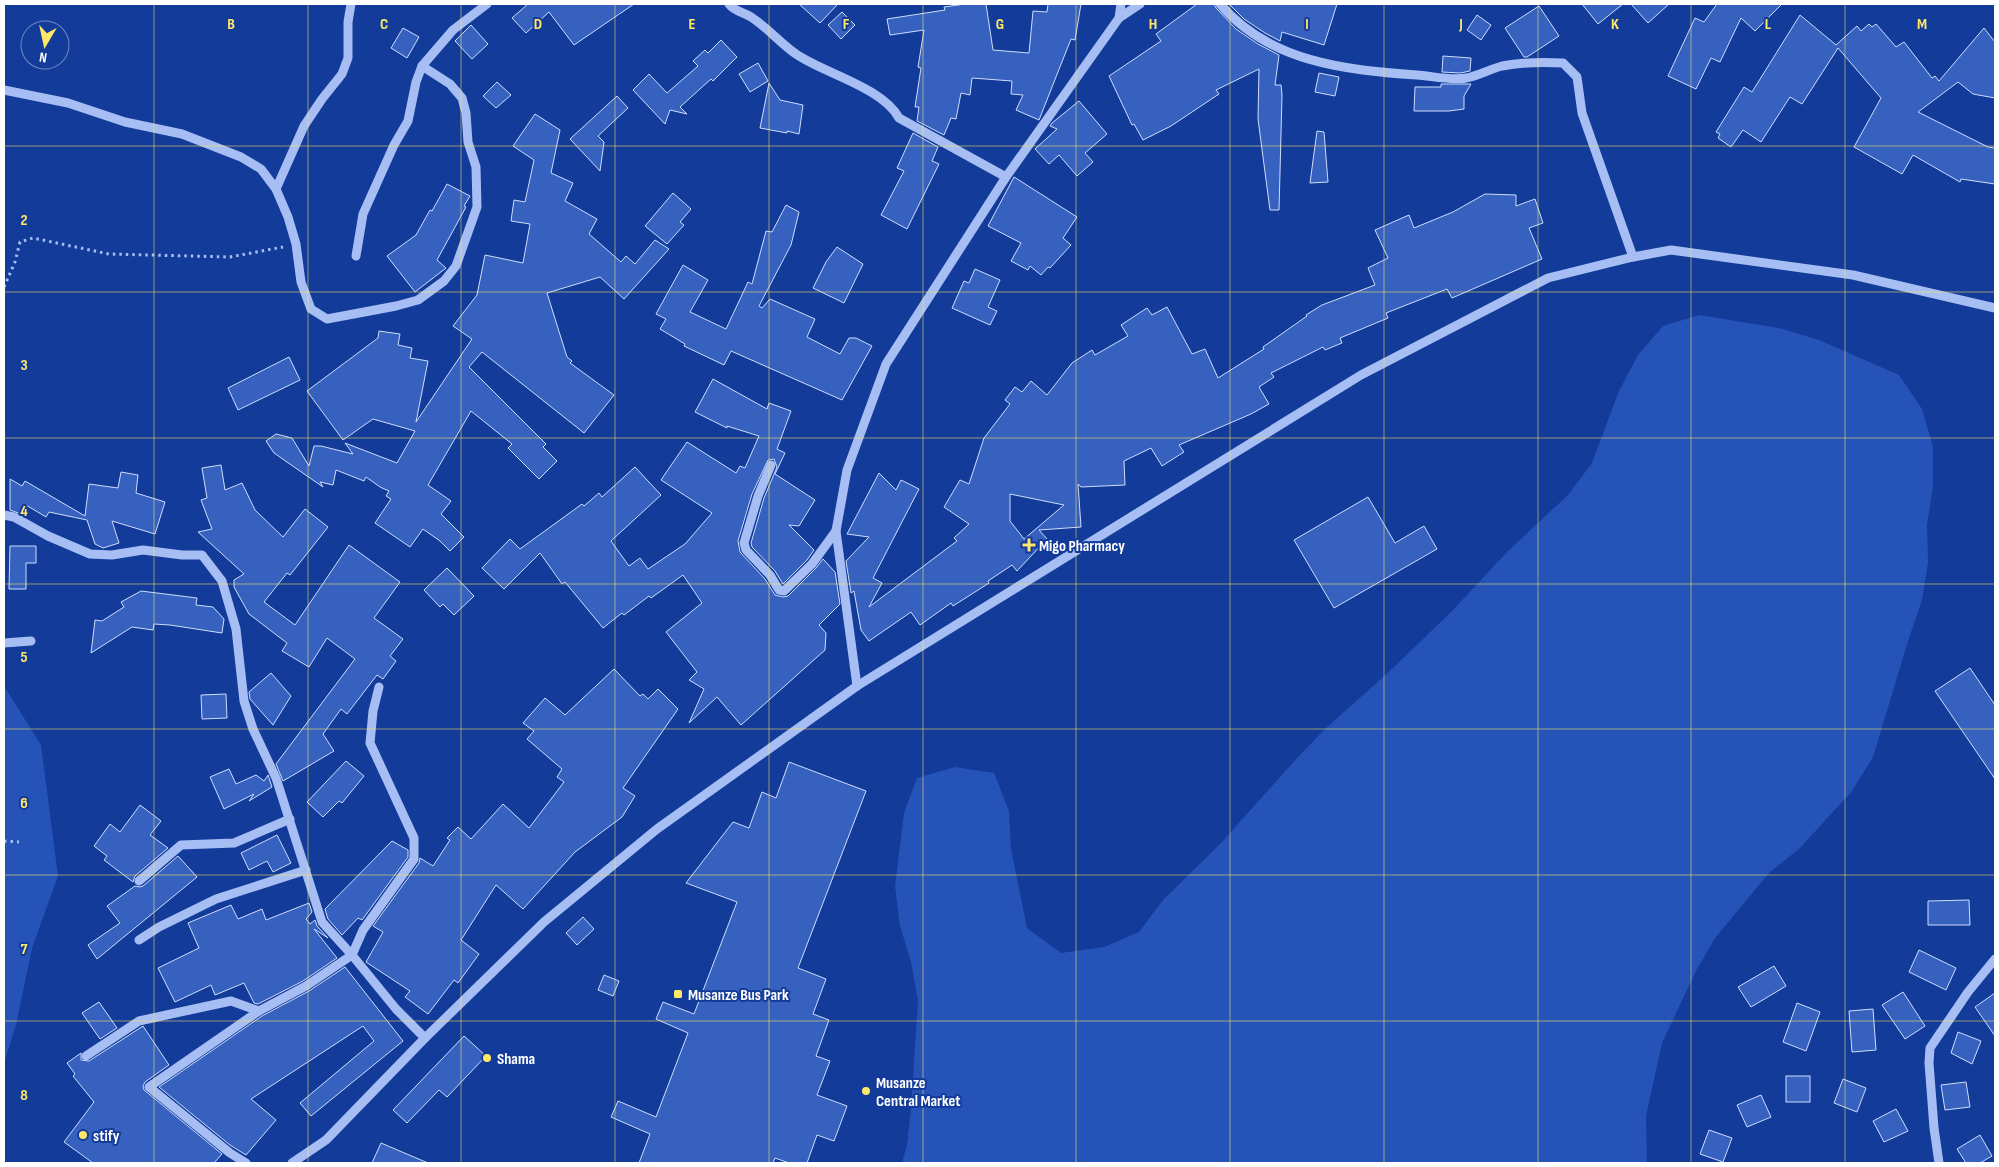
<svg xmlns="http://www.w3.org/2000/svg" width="1999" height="1167" viewBox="0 0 1999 1167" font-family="'Sofia Sans Condensed',sans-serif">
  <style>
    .green { fill: #2653b8 }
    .building { fill: #3761bf; stroke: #ceddfd; fill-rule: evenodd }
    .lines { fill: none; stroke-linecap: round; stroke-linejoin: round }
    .path { stroke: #a6bef3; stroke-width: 3; stroke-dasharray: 2.5 4; stroke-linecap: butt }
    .minor { stroke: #a6bef3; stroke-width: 9 }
    .grid { fill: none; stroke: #ffe868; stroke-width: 1; stroke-opacity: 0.55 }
    .poi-dot { fill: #ffe868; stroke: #133b99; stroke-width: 2 }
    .labels { text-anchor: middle; stroke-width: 4; stroke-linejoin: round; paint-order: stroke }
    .poi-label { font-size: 16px; font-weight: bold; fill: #fff; stroke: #133b99; text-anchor: start }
    .grid-label { font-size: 16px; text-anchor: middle; font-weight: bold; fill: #ffe868; stroke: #133b99; stroke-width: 4; stroke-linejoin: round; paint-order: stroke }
  </style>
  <rect width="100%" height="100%" fill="#133b99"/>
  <!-- green -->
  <g class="green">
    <path d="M1699 315 1779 328 1819 340 1899 375 1922 409 1933 447V486L1927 525 1928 563 1922 600 1909 638 1873 757 1852 791 1799 849 1769 873 1715 938 1696 971 1662 1043 1646 1116 1647 1163H902L907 1145 911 1108 918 1001 911 962 900 926 895 886 904 813 917 778 955 767 994 773 1009 811 1011 849 1027 928 1061 953 1104 947 1139 932 1163 900 1221 843 1298 757 1325 729 1392 669 1452 611 1507 552 1568 495 1592 463 1619 391 1638 355 1663 326Z"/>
    <path d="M4 686 41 745 58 876 32 948 16 1025 4 1063Z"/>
  </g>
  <!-- building -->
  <g class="building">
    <path d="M528 4H634L574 45 549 12 526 33 512 18Z"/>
    <path d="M799 4H838L820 23Z"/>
    <path d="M965 4H986L993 50 1029 53 1033 11 1047 12 1048 4H1081L1075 40 1071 39 1039 120 1016 110 1023 95 1011 94 1012 81 972 78 970 95 961 93 956 119 951 118 944 135 917 121 919 107H915L921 68 918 67 924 30 890 35 887 19 945 10 944 7Z"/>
    <path d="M1197 4H1214L1216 8 1236 29 1258 44 1279 55 1275 85H1281L1282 95 1279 210H1270L1258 119 1259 69 1216 90 1219 94 1171 126 1143 140 1134 124 1132 125 1109 76 1161 41 1156 34Z"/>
    <path d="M1229 4H1337L1324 45 1282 32 1280 41 1265 33 1244 19Z"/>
    <path d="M1582 4H1623L1598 24Z"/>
    <path d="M1631 4H1669L1648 23Z"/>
    <path d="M1717 4H1782L1755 31 1741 18 1720 62 1711 58 1696 89 1668 76 1695 18 1704 22Z"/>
    <path d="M1539 6 1559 36 1527 57H1524L1505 28Z"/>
    <path d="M842 12 855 25 841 39 828 25Z"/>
    <path d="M1477 15 1491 25 1481 40 1467 30Z"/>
    <path d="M1800 15 1836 45 1857 26 1861 31 1869 24 1872 27 1876 24 1896 47 1904 42 1932 78 1935 76 1939 81 1984 28 1995 42V98L1973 94 1958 82 1918 112 1988 147 1995 148V184L1961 179 1960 182 1913 155 1902 174 1854 147 1881 98 1838 48 1802 104 1790 97 1761 142 1743 130 1731 147 1718 138 1720 134 1716 132 1744 87 1752 92Z"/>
    <path d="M471 25 488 44 472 59 455 41Z"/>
    <path d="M403 28 419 37 407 58 391 48Z"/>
    <path d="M721 40 737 57 713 81 711 79 680 107 687 114 670 110 665 124 633 90 649 74 667 93 698 66 693 61 705 50 708 53Z"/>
    <path d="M1443 56 1471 58 1470 71 1460 73 1442 72Z"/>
    <path d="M758 63 768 81 750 92 739 74Z"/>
    <path d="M1319 73 1339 77 1335 96 1315 92Z"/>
    <path d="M497 82 511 95 496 108 483 96Z"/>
    <path d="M769 83 780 100 803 105 799 134 787 131V133L760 128Z"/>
    <path d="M1441 84H1471L1464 96V109L1449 111H1414L1415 87H1441Z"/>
    <path d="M617 96 628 108 598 136 604 142 600 171 570 139Z"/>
    <path d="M1079 101 1107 134 1085 153 1093 162 1077 176 1059 155 1049 164 1035 149 1057 129 1050 126 1052 123Z"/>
    <path d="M535 114 560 130 551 173 573 183 565 201 597 219 589 234 621 262 626 256 635 264 655 240 669 249 624 299 600 277 547 293 567 357 572 361 570 363 614 395 584 433 482 352 469 367 546 444 543 447 557 461 539 479 508 448 512 444 471 411 428 485 451 501 441 514 464 537 450 551 440 541 423 529 410 547 375 523 391 499 386 496 389 491 380 487 366 477 364 481 336 470 333 485 320 482 323 487 274 453 266 441 276 434 292 438 309 466 314 446H321L353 454 345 443 397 463 415 431 373 419 343 440 307 391 378 338 379 331 400 334 398 345 412 348 410 358 428 361 416 422 472 339 453 326 477 295 485 255 523 263 530 224 511 221 514 200 525 202 534 160 513 146Z"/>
    <path d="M1317 131 1324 132 1328 182 1310 183Z"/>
    <path d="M913 133 938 147 932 161 939 164 907 229 881 215 904 171 897 168Z"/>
    <path d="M1014 177 1077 217 1063 238 1071 245 1050 268 1048 267 1041 275 1030 266 1028 270 1011 261 1021 243 988 226Z"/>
    <path d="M447 184 470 196 464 206 466 207 437 260 446 268 415 292 387 256 416 235 430 210 432 211Z"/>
    <path d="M673 193 691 209 680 222 684 225 667 244 645 226Z"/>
    <path d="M1485 194 1516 195V206L1535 199 1543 223 1529 228 1542 259 1452 298 1447 289 1386 313 1388 318 1340 338 1342 343 1325 350 1323 347 1271 373 1274 377 1259 387 1269 404 1251 414 1179 445 1184 452 1162 466 1151 448 1124 461 1125 485 1081 487 1078 484 1081 527 1039 530 1047 539 1017 571 1012 565 988 581 989 583 953 606 951 603 920 625 911 612 869 641 861 630 854 591 851 593 846 561 869 537 847 534 879 473 896 490 901 480 919 489 873 578 882 583 869 607 957 541 954 538 969 524 944 507 960 480 969 484 984 438 1010 404 1005 400 1015 387 1022 392 1031 381 1047 395 1072 363 1092 350 1095 355 1128 336 1121 325 1147 308 1152 315 1167 307 1192 354 1205 349 1218 378 1264 349 1263 347 1307 316 1306 315 1322 305 1375 285 1368 268 1388 258 1375 230 1409 215 1414 228 1453 212ZM1010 494 1064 505 1024 539 1010 521Z"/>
    <path d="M786 205 799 212 791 245 759 306 762 308 770 299 815 319 807 337 840 354 849 338H856L872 346 842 400 731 351 724 365 684 346 685 344 660 329 666 319 656 314 683 265 708 280 690 312 726 329 748 282 752 284 766 231 772 232Z"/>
    <path d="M837 247 863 264 844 303 813 288 826 262Z"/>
    <path d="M975 269 1000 280 988 307 997 311 990 325 952 308 964 281 969 283Z"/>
    <path d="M289 357 300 380 238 410 228 388Z"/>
    <path d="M713 379 767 409 769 403 791 411 777 449 785 453 775 474 815 500 799 526 789 525 814 550 807 560 783 584 775 571 752 547 751 543 764 498 777 467 774 459 768 460 752 494 738 541 740 552 765 579 775 595 783 597 788 596 816 568 823 559 835 572 840 604 819 625 826 633 825 650 741 725 717 697 689 723 704 689 689 680 697 672 666 632 702 603 683 575 651 598 649 596 624 615 622 613 603 628 565 582 562 584 540 553 504 589 482 568 510 539 520 549 582 504 584 506 599 493 602 497 635 467 661 495 611 541 629 566 640 558 648 569 685 544 712 513 661 480 687 442 736 473 740 466 745 468 759 436 727 426V428L695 412Z"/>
    <path d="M221 465 225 490 242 483 255 510 283 537 305 509 328 527 290 575 287 573 264 602 295 625 349 545 400 582 374 618 403 639 390 656 396 661 383 679 377 675 347 714 341 709 323 734 334 751 283 781 276 764 355 659 327 638 309 667 282 651 287 643 249 614 234 587V580L244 574 198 532 212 529 201 500 207 498 202 468Z"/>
    <path d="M121 472 138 475 136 493 165 502 155 534 112 521 119 543 103 548 95 544 87 520 49 512 46 517 26 505 21 514 10 510V479L22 486 25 481 85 516 89 484 118 488Z"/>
    <path d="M1368 497 1395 543 1424 526 1437 549 1334 608 1294 540Z"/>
    <path d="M10 546H36V563H26V589H9Z"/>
    <path d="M447 568 474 596 454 615 443 604 440 607 424 590Z"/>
    <path d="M141 591 197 598 196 605 213 607 224 619 222 633 170 625 154 624 153 630 132 627 91 653 95 620 102 621 124 607 121 602Z"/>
    <path d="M1970 668 1995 705V779L1935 691Z"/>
    <path d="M614 669 640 696 643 694 648 699 658 689 678 709 623 788 635 796 622 817 575 852 523 909 496 885 461 940 479 954 458 983 454 980 428 1014 405 997 410 991 366 962 383 932 373 926 419 863 420 858 433 866 450 840 447 838 458 827 471 839 503 804 529 828 564 782 557 777 562 769 527 739 534 731 523 723 545 698 565 715Z"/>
    <path d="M271 673 291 696 273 725 250 699 249 692Z"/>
    <path d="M226 694 227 718 202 719 201 695Z"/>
    <path d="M346 761 364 776 342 803 339 801 323 817 307 802Z"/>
    <path d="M789 762 866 791 798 968 826 979 813 1014 829 1020 816 1056 830 1061 817 1095 847 1106 834 1141 817 1135 807 1163H789L775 1158 773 1163H639L650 1134 611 1117 618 1101 656 1117 688 1033 656 1019 663 1002 694 1014 737 902 686 883 733 822 749 828 762 792 776 798Z"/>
    <path d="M229 769 236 784 256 775 264 781 268 775 272 787 249 801 254 794 224 809 210 777Z"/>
    <path d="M140 805 161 821 150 835 168 848 135 876 133 882 104 860 107 856 94 846 110 824 120 832Z"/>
    <path d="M277 835 291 863 273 872 267 861 249 870 241 853Z"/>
    <path d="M392 841 408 850V857L362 920 358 918 342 935 328 919 325 909Z"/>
    <path d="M178 856 197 877 97 959 88 945 120 923 107 906 135 886 140 887 143 886Z"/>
    <path d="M1969 900 1970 925H1928V901Z"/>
    <path d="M309 903 312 912 306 919 310 924 315 920 317 926 328 938 314 929 337 958 303 981 258 1004 254 1003 244 983 215 995 211 985 175 1002 158 968 199 948 188 923 231 905 238 919 262 909 266 920Z"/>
    <path d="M583 917 594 929 577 945 566 933Z"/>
    <path d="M1919 950 1956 968 1946 990 1909 972Z"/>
    <path d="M1774 966 1786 986 1751 1007 1738 987Z"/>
    <path d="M345 967 403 1041 311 1116 300 1103 374 1041 363 1026 251 1099 276 1120 246 1155 230 1145 159 1087 262 1016 309 991Z"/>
    <path d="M604 975 619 981 613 996 598 990Z"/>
    <path d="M1903 992 1925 1026 1905 1039 1882 1005Z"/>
    <path d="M1995 993V1036L1975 1007Z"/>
    <path d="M99 1002 117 1028 100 1039 82 1013Z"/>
    <path d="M1797 1003 1820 1012 1806 1051 1783 1042Z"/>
    <path d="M1873 1009 1876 1050 1852 1052 1849 1011Z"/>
    <path d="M143 1026 169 1065 145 1082 143 1086 144 1090 222 1154 214 1163H93L64 1142 94 1102 73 1076 75 1074 67 1063 81 1053V1060L89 1061Z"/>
    <path d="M1958 1032 1981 1041 1972 1064 1951 1053Z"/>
    <path d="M464 1036 486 1056 447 1097 439 1090 407 1123 393 1110Z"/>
    <rect x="1786" y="1076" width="24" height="26"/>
    <path d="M1843 1079 1866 1088 1857 1112 1834 1103Z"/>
    <path d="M1966 1082 1970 1107 1945 1110 1941 1085Z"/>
    <path d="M1761 1095 1771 1117 1747 1127 1737 1105Z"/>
    <path d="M1896 1109 1908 1131 1884 1142 1873 1121Z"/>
    <path d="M1709 1130 1732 1138 1723 1162 1700 1154Z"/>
    <path d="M1980 1135 1992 1156 1980 1163H1966L1957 1149Z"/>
    <path d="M381 1143 428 1163H372Z"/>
  </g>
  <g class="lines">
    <!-- path -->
    <g class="path">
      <path d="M4 287 15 262 20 242 33 238 109 254 230 257 283 247"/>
      <path d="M4 841 19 842"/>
    </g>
    <!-- minor -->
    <g class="minor">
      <path d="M729 4C735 12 744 12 751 17 768 28 780 43 796 54 823 73 882 87 899 118L1006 177"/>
      <path d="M1220 4C1269 62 1345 70 1417 75 1431 76 1453 81 1466 78 1478 76 1490 69 1502 66 1522 62 1543 62 1563 63L1577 77 1582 113 1633 257"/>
      <path d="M1119 18 1140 4"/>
      <path d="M4 90 68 103 125 122 182 134 241 157 261 169 276 189 288 217 296 244 301 282 311 309 327 319 396 306 418 300 444 281 456 266 477 207 476 167 468 142 466 113 462 98 450 84 422 66"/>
      <path d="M276 189 304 126 322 99 342 74 348 58V22L351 4"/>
      <path d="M356 256 363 214 394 145 408 121 416 82 422 66 453 30 487 4"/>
      <path d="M771 465 758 496 744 543 746 550 770 575 779 590 784 591 812 564 836 531"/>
      <path d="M4 515 14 517 48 536 90 554 112 555 143 550 182 555H202L222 581 236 629 244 701 253 729 276 778 322 922 352 955 396 1009 425 1038"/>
      <path d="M4 643 31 641"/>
      <path d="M857 686 836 531 847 470 886 364 1006 177 1119 18 1121 4"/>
      <path d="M139 881 181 845 234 843 290 819"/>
      <path d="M139 940 159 927 216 899 306 870"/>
      <path d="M86 1056 139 1021 231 1001 259 1011 306 986 352 955 363 930 414 859V838L370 743 373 711 379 687"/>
      <path d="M246 1163 230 1153 149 1087 259 1011"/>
      <path d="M292 1163 326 1140 425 1038 544 922 657 829 857 686 1361 375 1548 278 1633 257 1671 250 1853 275 1995 308"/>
      <path d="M1939 1163 1934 1128 1929 1063 1930 1048 1968 992 1995 959"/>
    </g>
  </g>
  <!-- grid -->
  <path class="grid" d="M154 4V1163M308 4V1163M461 4V1163M615 4V1163M769 4V1163M923 4V1163M1076 4V1163M1230 4V1163M1384 4V1163M1538 4V1163M1691 4V1163M1845 4V1163M4 146H1995M4 292H1995M4 438H1995M4 584H1995M4 729H1995M4 875H1995M4 1021H1995"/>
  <!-- markers -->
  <g class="poi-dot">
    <path d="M1026.5 537.5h5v5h5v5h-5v5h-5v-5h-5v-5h5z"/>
    <rect x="673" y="989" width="10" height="10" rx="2.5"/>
    <circle cx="487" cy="1058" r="5"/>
    <circle cx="866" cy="1091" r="5"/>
    <circle cx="83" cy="1135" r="5"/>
  </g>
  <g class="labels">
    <!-- poi labels -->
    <g class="poi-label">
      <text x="1039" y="551">Migo Pharmacy</text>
      <text x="688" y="1000">Musanze Bus Park</text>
      <text x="497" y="1064">Shama</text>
      <text x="876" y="1088">Musanze<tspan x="876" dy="18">Central Market</tspan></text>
      <text x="93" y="1141">stify</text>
    </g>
  </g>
  <g class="grid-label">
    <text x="231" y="29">B</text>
    <text x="384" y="29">C</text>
    <text x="538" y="29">D</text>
    <text x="692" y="29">E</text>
    <text x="846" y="29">F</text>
    <text x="1000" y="29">G</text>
    <text x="1153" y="29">H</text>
    <text x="1307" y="29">I</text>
    <text x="1461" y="29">J</text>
    <text x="1615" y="29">K</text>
    <text x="1768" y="29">L</text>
    <text x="1922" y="29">M</text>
    <text x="24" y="225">2</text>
    <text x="24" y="370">3</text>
    <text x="24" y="516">4</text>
    <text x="24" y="662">5</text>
    <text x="24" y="808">6</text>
    <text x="24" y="954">7</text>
    <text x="24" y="1100">8</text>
  </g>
  <!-- border -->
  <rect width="1999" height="1167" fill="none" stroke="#ffffff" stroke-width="10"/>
  <!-- north arrow -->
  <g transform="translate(45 45) rotate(189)"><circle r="24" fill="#133b99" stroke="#7189c2"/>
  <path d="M0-4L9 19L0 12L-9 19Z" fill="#ffe868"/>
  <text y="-8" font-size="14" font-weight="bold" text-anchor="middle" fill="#ffffff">N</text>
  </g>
</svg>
